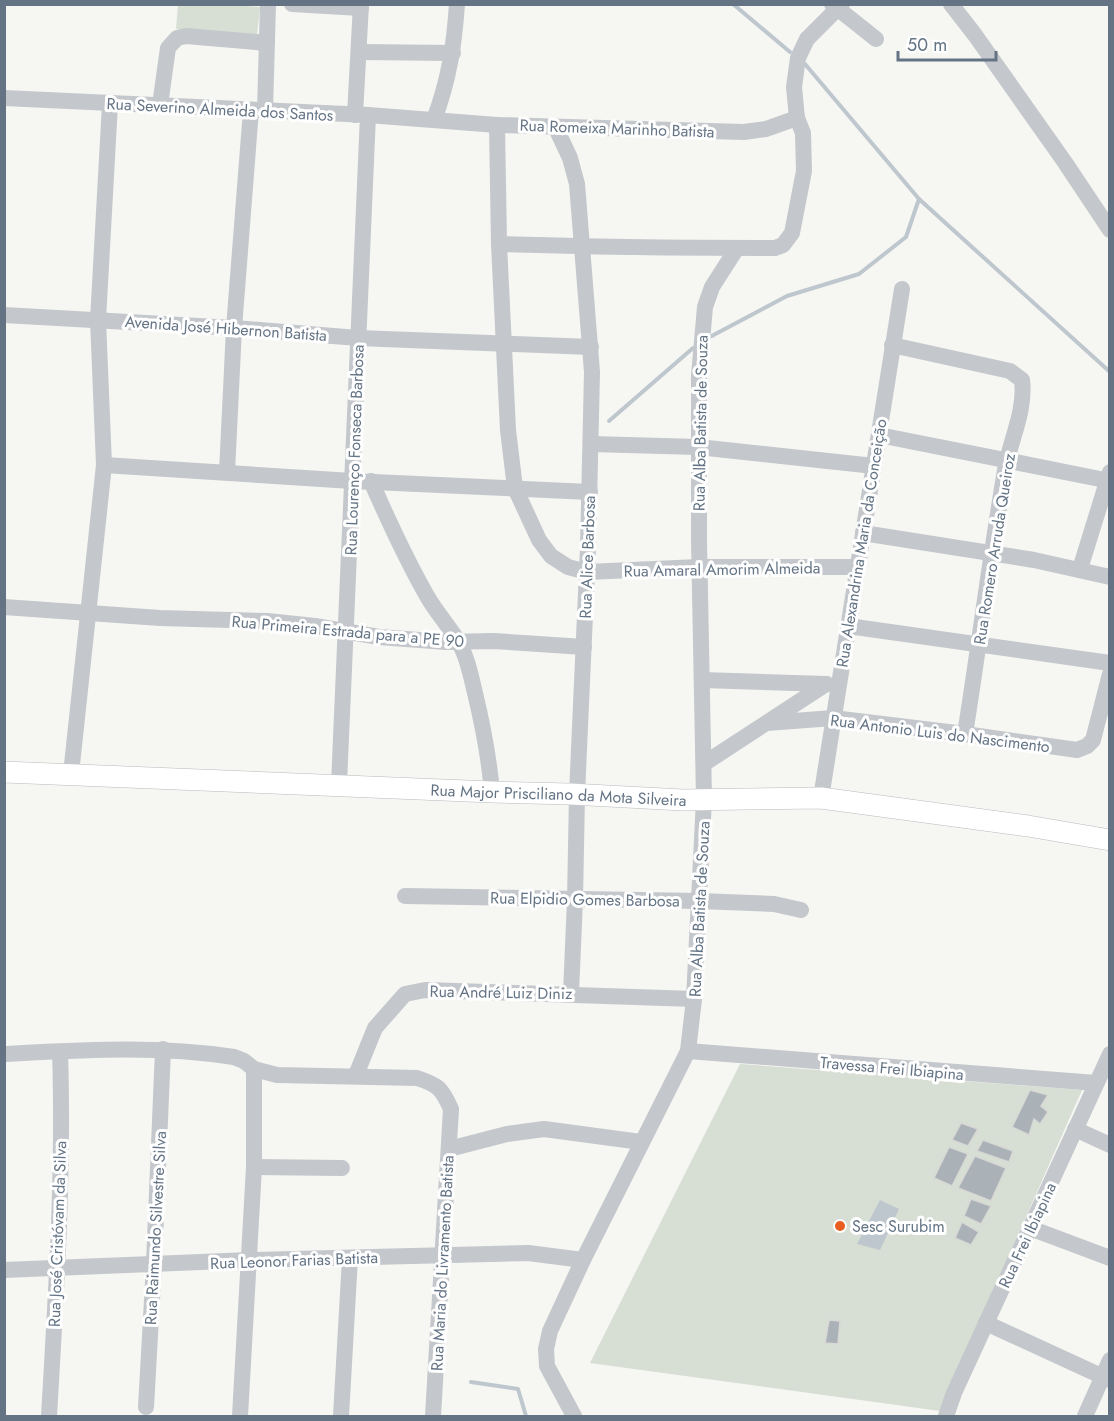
<svg xmlns="http://www.w3.org/2000/svg" width="1114" height="1421" viewBox="0 0 1114 1421" font-family="Jost,sans-serif">
  <style>
    .green { fill: #d7ded4 }
    .water { fill: #bec7cd }
    .lines { fill: none; stroke-linecap: round; stroke-linejoin: round }
    .stream { stroke: #bec7cd; stroke-width: 4 }
    .building { fill: #aab2b8; stroke: #d8d8d5; stroke-width: 1.5 }
    .major-casing { stroke: #b7bbbf; stroke-width: 22 }
    .minor { stroke: #c4c7cb; stroke-width: 16 }
    .major { stroke: #fff; stroke-width: 21 }
    .poi-dot { fill: #e95f21; stroke: #fff; stroke-width: 2 }
    .labels { text-anchor: middle; stroke-width: 6; stroke-linejoin: round; paint-order: stroke }
    .street-label { font-size: 16px; fill: #647485; stroke: #fff }
    .poi-label { font-size: 16px; fill: #647485; stroke: #fff; text-anchor: start }
  </style>
  <rect width="100%" height="100%" fill="#f6f6f3"/>
  <!-- green -->
  <g class="green">
    <path d="M225 4 260 7 257 35 176 29 178 5Z"/>
    <path d="M740 1064 1082 1090 940 1411 590 1363Z"/>
  </g>
  <!-- water -->
  <path class="water" d="M880 1200 899 1209 880 1250 857 1244Z"/>
  <g class="lines">
    <!-- stream -->
    <g class="stream">
      <path d="M733 4 790 52"/>
      <path d="M805 64 919 199 1110 372"/>
      <path d="M706 339 787 296 859 274 906 237 919 199"/>
      <path d="M609 421 693 348"/>
      <path d="M471 1382 518 1389 526 1416"/>
    </g>
  </g>
  <!-- building -->
  <g class="building">
    <path d="M1030 1090 1048 1095 1041 1106 1048 1112 1040 1124 1034 1119 1029 1135 1012 1127Z"/>
    <path d="M961 1123 978 1129 968 1146 952 1140Z"/>
    <path d="M983 1140 1013 1151 1009 1162 977 1151Z"/>
    <path d="M949 1147 968 1154 952 1186 934 1178Z"/>
    <path d="M975 1156 1006 1168 991 1201 958 1188Z"/>
    <path d="M971 1199 991 1206 981 1224 964 1216Z"/>
    <path d="M962 1222 979 1232 971 1245 955 1238Z"/>
    <path d="M829 1320 840 1321 838 1344 825 1343Z"/>
  </g>
  <g class="lines">
    <!-- major casing -->
    <g class="major-casing">
      <g id="major">
        <path id="s1" d="M4 772 492 792 570 794 683 800 821 798 1028 826 1110 840"/>
      </g>
    </g>
    <!-- minor -->
    <g class="minor">
      <path d="M292 4 361 8"/>
      <path d="M832 4 876 39"/>
      <path d="M951 4 975 35 1064 161 1110 230"/>
      <path d="M359 52 453 53"/>
      <path d="M4 98 368 115 497 125 744 132 766 129 797 118"/>
      <path d="M160 105 168 48 177 38 186 36 267 43"/>
      <path d="M265 110 268 4"/>
      <path d="M355 115 361 4"/>
      <path d="M434 120C449 79 454 47 457 4"/>
      <path d="M497 125 499 244 508 430 515 488 539 540 551 556 568 567 587 572 699 567H857"/>
      <path d="M555 126 570 158 577 184 592 372 588 548 577 794 575 900 571 993"/>
      <path d="M499 244C591 247 683 248 775 248L783 245 792 233 804 171 803 133 797 118 794 87 798 58 807 39 842 4"/>
      <path d="M4 315 234 328 358 338 591 347"/>
      <path d="M892 345 1010 371 1022 380C1026 410 1010 441 1005 470 990 558 979 646 965 734"/>
      <path d="M879 435 1110 481"/>
      <path d="M591 444 698 447 874 466"/>
      <path d="M104 465 352 481 590 492"/>
      <path d="M227 472 234 328 251 110"/>
      <path d="M371 481C388 520 406 559 427 596 436 612 449 626 458 641 467 656 471 676 475 693 483 726 489 758 492 792"/>
      <path d="M863 533 1034 560 1110 577"/>
      <path d="M1080 569 1110 472"/>
      <path d="M4 607 160 618 267 621 315 626 379 637 446 642 494 641 584 647"/>
      <path d="M848 626 1110 663"/>
      <path d="M702 680 827 684"/>
      <path d="M767 723 833 718 965 734 1077 750 1087 746 1093 740 1110 674"/>
      <path d="M705 763 826 684"/>
      <path d="M71 774 104 465 98 320 110 104"/>
      <path d="M339 784 368 115"/>
      <path d="M821 798 902 289"/>
      <path d="M405 896 699 901 774 904 801 910"/>
      <path d="M688 1051 1096 1083"/>
      <path d="M4 1054C82 1050 156 1045 234 1057L244 1061 254 1069 277 1075 417 1078C439 1085 442 1089 451 1109L433 1416"/>
      <path d="M356 1075 375 1028 405 994 425 990 694 999"/>
      <path d="M1075 1129 1110 1145"/>
      <path d="M449 1149 507 1134 544 1129 641 1142"/>
      <path d="M254 1167 342 1168"/>
      <path d="M1030 1228 1110 1258"/>
      <path d="M4 1270 250 1260 528 1253 583 1260"/>
      <path d="M986 1323 1110 1380"/>
      <path d="M146 1407 154 1264 163 1049"/>
      <path d="M49 1416C56 1295 64 1173 60 1052"/>
      <path d="M240 1416 254 1167V1069"/>
      <path d="M341 1416 350 1258"/>
      <path d="M574 1416 547 1366 546 1349 550 1331 583 1260 688 1051 694 999 704 799 699 540V375L705 307 712 287 737 248"/>
      <path d="M946 1416 954 1393 1110 1054"/>
      <path d="M1085 1416 1110 1360"/>
    </g>
    <!-- major -->
    <use href="#major" class="major"/>
  </g>
  <!-- markers -->
  <circle class="poi-dot" cx="840" cy="1226" r="6"/>
  <g class="labels">
    <!-- street labels -->
    <g class="street-label">
      <text transform="translate(220 109) rotate(3)" y="6">Rua Severino Almeida dos Santos</text>
      <text transform="translate(617 128) rotate(2)" y="6">Rua Romeixa Marinho Batista</text>
      <text transform="translate(226 328) rotate(4)" y="6">Avenida José Hibernon Batista</text>
      <text transform="translate(700 423) rotate(-89)" y="6">Rua Alba Batista de Souza</text>
      <text transform="translate(354 450) rotate(-88)" y="6">Rua Lourenço Fonseca Barbosa</text>
      <text transform="translate(861 543) rotate(-81)" y="6">Rua Alexandrina Maria da Conceição</text>
      <text transform="translate(994 549) rotate(-81)" y="6">Rua Romero Arruda Queiroz</text>
      <text transform="translate(587 557) rotate(-88)" y="6">Rua Alice Barbosa</text>
      <text transform="translate(722 569) rotate(-1)" y="6">Rua Amaral Amorim Almeida</text>
      <text transform="translate(348 631) rotate(5)" y="6">Rua Primeira Estrada para a PE 90</text>
      <text transform="translate(940 733) rotate(7)" y="6">Rua Antonio Luis do Nascimento</text>
      <text dy="6" stroke="none"><textPath href="#s1" startOffset="555">Rua Major Prisciliano da Mota Silveira</textPath></text>
      <text transform="translate(585 899) rotate(1)" y="6">Rua Elpidio Gomes Barbosa</text>
      <text transform="translate(699 909) rotate(-87)" y="6">Rua Alba Batista de Souza</text>
      <text transform="translate(501 992) rotate(1)" y="6">Rua André Luiz Diniz</text>
      <text transform="translate(892 1068) rotate(5)" y="6">Travessa Frei Ibiapina</text>
      <text transform="translate(155 1228) rotate(-87)" y="6">Rua Raimundo Silvestre Silva</text>
      <text transform="translate(57 1234) rotate(-88)" y="6">Rua José Cristóvam da Silva</text>
      <text transform="translate(1027 1235) rotate(-65)" y="6">Rua Frei Ibiapina</text>
      <text transform="translate(294 1260) rotate(-2)" y="6">Rua Leonor Farias Batista</text>
      <text transform="translate(442 1263) rotate(-87)" y="6">Rua Maria do Livramento Batista</text>
    </g>
    <!-- poi labels -->
    <g class="poi-label">
      <text x="852" y="1232">Sesc Surubim</text>
    </g>
  </g>
  <!-- border -->
  <rect width="1114" height="1421" fill="none" stroke="#647485" stroke-width="12"/>
  <!-- scale -->
  <path d="M898 51v9h98v-9" fill="none" stroke="#647485" stroke-width="3"/>
  <text x="907" y="51" font-size="18" fill="#647485" stroke="#ffffff" stroke-width="4.5" paint-order="stroke">50 m</text>
</svg>
